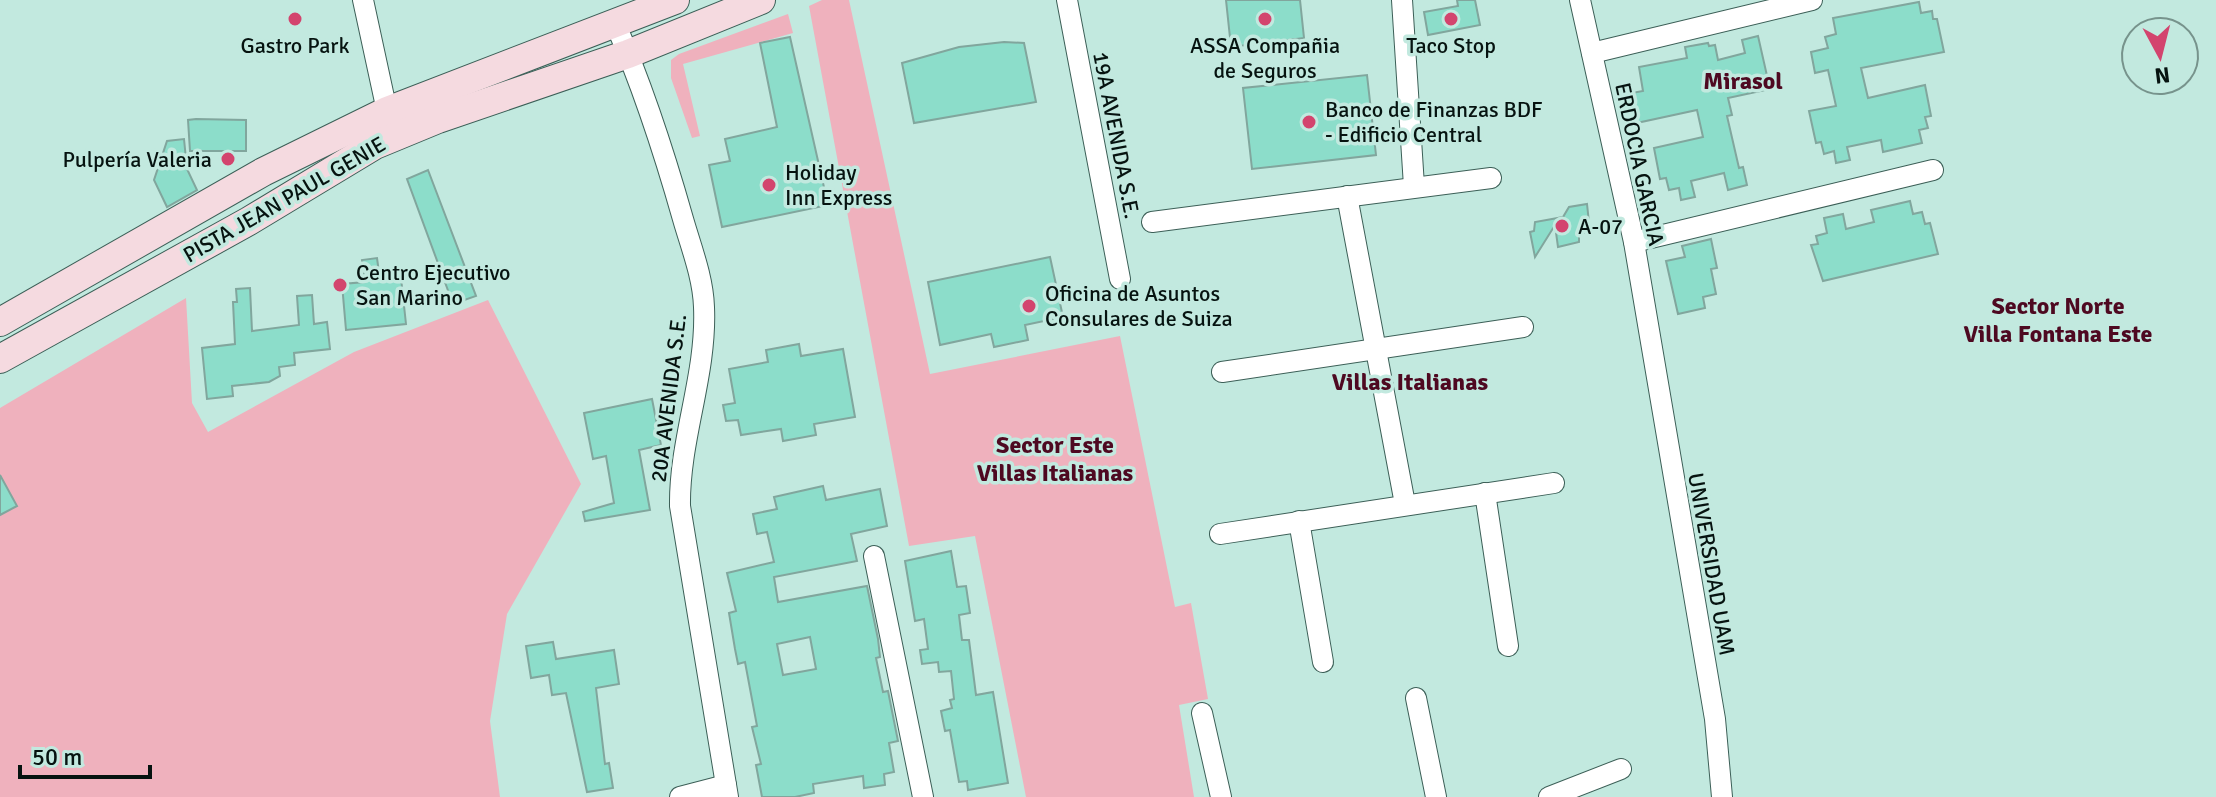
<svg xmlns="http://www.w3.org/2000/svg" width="2216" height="797" viewBox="0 0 2216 797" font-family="Signika,sans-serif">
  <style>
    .green { fill: #efb1bd }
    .building { fill: #8cddca; stroke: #81a69d; stroke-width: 2; fill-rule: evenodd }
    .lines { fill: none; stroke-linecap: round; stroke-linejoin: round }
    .minor-casing { stroke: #3c5f57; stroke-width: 22 }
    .secondary-casing { stroke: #3c5f57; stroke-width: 30 }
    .minor { stroke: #fff; stroke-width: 20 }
    .secondary { stroke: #f5dae0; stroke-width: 28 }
    .poi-dot { fill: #d3446e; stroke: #c2e9df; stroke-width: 3 }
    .labels { text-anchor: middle; stroke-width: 7; stroke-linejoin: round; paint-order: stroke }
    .poi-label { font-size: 22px; fill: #061310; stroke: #c2e9df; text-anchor: start }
    .street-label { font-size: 22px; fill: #061310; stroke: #c2e9df }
    .neighbourhood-label { font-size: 24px; font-weight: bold; fill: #4e0921; stroke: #c2e9df }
  </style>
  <rect width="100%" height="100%" fill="#c2e9df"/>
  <!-- green -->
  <g class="green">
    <path d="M822 0H849L930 374 1120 336 1175 607 1191 603 1208 699 1179 705 1194 797H1026L975 536 909 546 809 6Z"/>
    <path d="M788 14 793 33 683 64 700 136 692 138 671 78V60L679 54Z"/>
    <path d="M186 298 192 403 208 432 354 352 488 300 581 484 507 614 490 721 500 797H0V408Z"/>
  </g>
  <!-- building -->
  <g class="building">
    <path d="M1226 0H1300L1304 38 1231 47Z"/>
    <path d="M1457 0H1475L1480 25 1428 35 1424 12 1458 6Z"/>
    <path d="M1919 2 1921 13 1932 11 1933 19H1937L1944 52 1861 68 1868 98 1925 85 1931 116 1925 117 1928 128 1919 130 1922 143 1883 152 1881 140 1847 147 1850 160 1836 163 1834 151 1824 154 1821 142 1816 143 1809 111 1836 106 1828 70 1815 73 1811 52 1828 48 1825 37 1836 34 1833 18Z"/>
    <path d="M1758 36 1770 89 1728 98 1732 115 1727 116 1739 168 1743 167 1747 185 1728 190 1724 173 1691 181 1695 197 1681 200 1679 188 1669 190 1666 178 1660 179 1654 148 1703 137 1697 110 1632 124 1626 94 1643 91 1639 67 1687 58 1685 47 1708 43 1709 46 1715 45 1718 60 1745 53 1742 40Z"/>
    <path d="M790 37 828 205 722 227 709 165 730 161 725 139 777 127 760 43Z"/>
    <path d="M1004 42 1024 43 1036 102 914 123 902 63 959 47Z"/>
    <path d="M1367 75 1376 155 1252 169 1243 88Z"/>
    <path d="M196 119 246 120V151H190L188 120Z"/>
    <path d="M184 139 187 169 197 190 167 207 154 180 167 141Z"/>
    <path d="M428 170 476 296 453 304 407 179Z"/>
    <path d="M1910 201 1913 214 1922 212 1925 224 1930 223 1938 254 1823 281 1811 245 1818 244 1816 236 1827 233 1824 218 1843 214 1846 229 1874 222 1871 210Z"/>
    <path d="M1587 204 1590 232 1579 234V242L1558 247 1555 225 1535 257 1530 232 1534 231 1535 222 1563 217 1569 207Z"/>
    <path d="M1711 239 1717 268 1711 269 1716 294 1703 297 1705 308 1678 314 1666 261 1685 257 1682 246Z"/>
    <path d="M1050 257 1063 317 1025 325 1028 340 994 347 991 334 940 345 928 282Z"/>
    <path d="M377 258 380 280 401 278 406 324 346 330 342 284 365 282 362 260Z"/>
    <path d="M250 288 252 331 299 325 297 296 312 295 314 324 327 322 330 349 294 353 295 365 279 367 280 376 269 382 232 386 233 396 207 399 202 348 235 344 233 302H237L236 289Z"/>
    <path d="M799 344 801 356 843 349 855 417 814 424 816 435 783 441 781 429 741 435 738 420 726 421 723 405 735 403 729 369 768 362 766 350Z"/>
    <path d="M652 399 661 445 639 450 650 510 585 521 583 512 614 503 606 456 593 459 584 413Z"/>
    <path d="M0 475 17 506 0 515Z"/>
    <path d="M823 486 826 500 880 489 887 526 851 534 857 561 774 577 778 602 867 586 878 639 880 657 876 658 883 692 888 691 898 741 889 743 894 772 884 774 885 785 864 788 863 776 813 784 814 793 795 797H762L756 765 761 764 752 727 757 726 745 662 738 664 735 649 729 613 736 611 727 573 774 562 767 532 757 534 753 514 777 509 774 497ZM810 637 816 669 783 675 777 644Z"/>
    <path d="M951 551 957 587 966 586 970 613 959 615 962 640H969L976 695 993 692 1008 783 968 790 967 781 959 782 950 730 945 731 941 711 952 708 950 700 954 699 951 671 939 672 938 662 922 664 920 650 928 649 924 619 915 621 905 561Z"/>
    <path d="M553 642 556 659 614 650 619 684 596 688 605 764 609 763 613 788 587 792 566 693 552 695 549 675 531 678 526 646Z"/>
  </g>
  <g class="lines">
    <!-- minor casing -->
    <g class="minor-casing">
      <g id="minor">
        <path d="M363 0 387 111"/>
        <path d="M1067 0 1120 279"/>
        <path d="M1402 0 1414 186"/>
        <path d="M1580 0 1634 242 1715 719 1722 797"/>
        <path d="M615 23C643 87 664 152 683 219 691 247 703 277 704 307 707 375 679 439 680 506L728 797"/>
        <path d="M1592 53 1812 0"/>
        <path d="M1347 196 1405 504"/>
        <path d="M1152 222 1491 178"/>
        <path d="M1634 242 1933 170"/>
        <path d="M1222 372 1523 327"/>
        <path d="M1485 493 1508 646"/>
        <path d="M1299 521 1323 662"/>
        <path d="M1220 534 1554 483"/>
        <path d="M874 556 923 797"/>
        <path d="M1416 698 1436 797"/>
        <path d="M1202 713 1221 797"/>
        <path d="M680 797 726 785"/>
        <path d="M1549 797 1621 769"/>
      </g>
    </g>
    <!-- secondary casing -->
    <g class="secondary-casing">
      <g id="secondary">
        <path d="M0 322 263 172 387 111 675 0"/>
        <path d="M0 359 249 221 375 145 438 119 628 54 761 0"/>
      </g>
    </g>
    <!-- minor -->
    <use href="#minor" class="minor"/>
    <!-- secondary -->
    <use href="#secondary" class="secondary"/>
  </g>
  <!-- markers -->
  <g class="poi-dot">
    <circle cx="295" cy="19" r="8"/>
    <circle cx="1265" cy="19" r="8"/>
    <circle cx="1451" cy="19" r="8"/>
    <circle cx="1309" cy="122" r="8"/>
    <circle cx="228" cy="159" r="8"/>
    <circle cx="769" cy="185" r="8"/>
    <circle cx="1562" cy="226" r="8"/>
    <circle cx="340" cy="285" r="8"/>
    <circle cx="1029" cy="306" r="8"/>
  </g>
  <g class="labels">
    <!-- poi labels -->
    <g class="poi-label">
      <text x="295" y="53" text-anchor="middle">Gastro Park</text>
      <text x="1265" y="53" text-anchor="middle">ASSA Compañia<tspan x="1265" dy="25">de Seguros</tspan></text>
      <text x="1451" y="53" text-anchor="middle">Taco Stop</text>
      <text x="1325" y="117">Banco de Finanzas BDF<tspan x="1325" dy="25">- Edificio Central</tspan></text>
      <text x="212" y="167" text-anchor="end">Pulpería Valeria</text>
      <text x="785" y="180">Holiday<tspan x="785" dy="25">Inn Express</tspan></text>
      <text x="1578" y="234">A-07</text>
      <text x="356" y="280">Centro Ejecutivo<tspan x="356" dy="25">San Marino</tspan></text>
      <text x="1045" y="301">Oficina de Asuntos<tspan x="1045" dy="25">Consulares de Suiza</tspan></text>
    </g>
    <!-- street labels -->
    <g class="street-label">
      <text transform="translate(1117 135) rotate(79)" y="8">19A AVENIDA S.E.</text>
      <text transform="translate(1640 164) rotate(78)" y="8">ERDOCIA GARCIA</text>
      <text transform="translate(284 199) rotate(-30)" y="8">PISTA JEAN PAUL GENIE</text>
      <text transform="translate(668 398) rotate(-83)" y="8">20A AVENIDA S.E.</text>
      <text transform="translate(1712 564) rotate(80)" y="8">UNIVERSIDAD UAM</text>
    </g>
    <!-- neighbourhood labels -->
    <g class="neighbourhood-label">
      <text x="1743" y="89">Mirasol</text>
      <text x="2058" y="314">Sector Norte<tspan x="2058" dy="28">Villa Fontana Este</tspan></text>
      <text x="1410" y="390">Villas Italianas</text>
      <text x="1055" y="453">Sector Este<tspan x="1055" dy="28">Villas Italianas</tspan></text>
    </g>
  </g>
  <!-- north arrow -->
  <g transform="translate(2160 56) rotate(173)"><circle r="38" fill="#c2e9df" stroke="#77938c" stroke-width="2"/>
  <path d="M0-6L14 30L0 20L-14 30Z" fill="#d3446e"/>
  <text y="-12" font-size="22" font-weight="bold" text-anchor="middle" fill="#061310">N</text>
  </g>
  <!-- scale -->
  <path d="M20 765v12h130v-12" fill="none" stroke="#061310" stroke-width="4"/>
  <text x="32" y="765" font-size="24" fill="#061310" stroke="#c2e9df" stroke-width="6" paint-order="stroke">50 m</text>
</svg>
